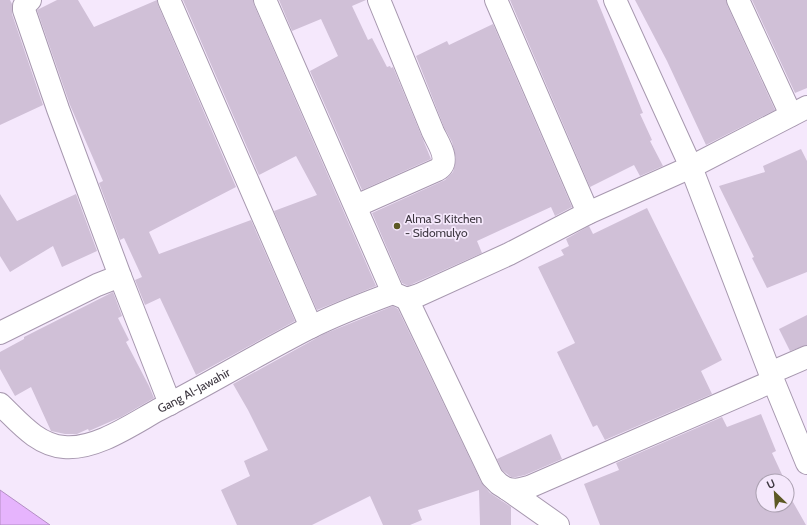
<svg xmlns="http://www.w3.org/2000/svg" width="807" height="525" viewBox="0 0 807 525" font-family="Cabin,sans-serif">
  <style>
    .water { fill: #e6b4fd; stroke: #b38ec4 }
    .building { fill: #d0c0d7 }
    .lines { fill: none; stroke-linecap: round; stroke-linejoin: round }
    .minor-casing { stroke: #a798af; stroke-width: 24 }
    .minor { stroke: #fff; stroke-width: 22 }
    .poi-dot { fill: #5d5925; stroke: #f5e8fc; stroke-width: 1.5 }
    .labels { text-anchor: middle; stroke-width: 3.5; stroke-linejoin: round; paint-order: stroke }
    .poi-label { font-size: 12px; fill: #3d3740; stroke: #f5e8fc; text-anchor: start }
    .street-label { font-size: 12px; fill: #3d3740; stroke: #f5e8fc }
  </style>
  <rect width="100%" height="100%" fill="#f5e8fc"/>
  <!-- water -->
  <path class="water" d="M0 490 50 525H0Z"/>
  <!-- building -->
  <g class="building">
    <path d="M0 0H10L12 4V14L43 105 0 125Z"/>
    <path d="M57 0H78L94 27 157 0 158 5 236 187 149 232 159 254 251 220 295 321 196 375 160 298 145 305 135 280 142 277 124 238 120 240 99 183 103 181 70 105 37 10Z"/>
    <path d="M183 0H253L254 5 376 286 317 310 274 211 317 195 296 156 259 175Z"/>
    <path d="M279 0H366L352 6 368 40 372 38 387 67 390 66 391 68 393 67 431 159 362 190 310 71 338 56 321 19 292 31Z"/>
    <path d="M510 0H597L643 113 640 114 652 140 650 141 663 166 640 176 634 165 590 187Z"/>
    <path d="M635 0H726L727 5 775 110 706 145 667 61Z"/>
    <path d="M752 0H807V88L795 93Z"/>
    <path d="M493 24 572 207 555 216 551 207 477 241 482 253 408 286 402 283 372 213 445 180 453 172 456 158 452 142 444 127 416 56 447 41 449 45Z"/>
    <path d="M801 149 807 161V272L767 288 752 258 754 257 719 186 765 172 763 166Z"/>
    <path d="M0 194 17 221 76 194 97 251 62 267 53 246 10 272 0 256Z"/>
    <path d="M647 208 722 360 701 371 712 394 605 440 597 425 593 427 557 352 575 343 538 267 564 255 561 250 569 246 566 239 589 226 593 234Z"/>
    <path d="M113 292 122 316 118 318 129 340 126 342 149 386 154 398 121 417 89 431 88 429 77 434H65L51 431 31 387 15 396 0 369V352L24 339V337Z"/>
    <path d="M393 306 398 309 481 482 490 493 511 507V525H480L479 490 418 510 422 520 410 525H383L370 496 312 525H237L221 490 250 476 244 461 268 450 248 410 233 384 324 334Z"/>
    <path d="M807 315V345L790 351 779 329Z"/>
    <path d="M761 414 776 451 772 453 785 481H763V505H787V485L792 494 789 495 806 525H600L584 484 619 470 616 463 722 417 727 427Z"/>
    <path d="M551 434 562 459 525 475 516 477H511L502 470 497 459Z"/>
  </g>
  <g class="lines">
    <!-- minor casing -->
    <g class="minor-casing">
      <g id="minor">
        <path d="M169 0 311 327"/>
        <path d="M265 0 393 293 407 299 419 295 509 254 588 213 691 167 807 107"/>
        <path d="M496 0 588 213"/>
        <path d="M615 0 691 167 770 373 807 463"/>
        <path d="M738 0 791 115"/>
        <path d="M356 206 437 170C452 162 438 143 433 132L379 0"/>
        <path d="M120 276 170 404"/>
        <path d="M407 299 492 477 499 484 507 489 558 525"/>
        <path d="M0 333 97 285 120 276 58 109 24 10V6L30 0"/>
        <path d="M770 373 807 357"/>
        <path id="s1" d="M0 404C19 422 37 445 64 447 95 450 131 425 158 410 209 384 258 354 309 328 335 315 366 303 393 293"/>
        <path d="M507 489 517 490 529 487 773 381"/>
      </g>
    </g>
    <!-- minor -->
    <use href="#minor" class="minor"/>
  </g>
  <!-- markers -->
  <circle class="poi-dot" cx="397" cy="226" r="4"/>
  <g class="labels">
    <!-- poi labels -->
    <g class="poi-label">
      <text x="405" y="223">Alma S Kitchen<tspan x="405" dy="14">- Sidomulyo</tspan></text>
    </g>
    <!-- street labels -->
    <g class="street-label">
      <text dy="4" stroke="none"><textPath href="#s1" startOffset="222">Gang Al-Jawahir</textPath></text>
    </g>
  </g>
  <!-- north arrow -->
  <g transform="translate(775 493) rotate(335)"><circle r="19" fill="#f5e8fc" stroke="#aba1b1"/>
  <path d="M0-3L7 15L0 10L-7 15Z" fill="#5d5925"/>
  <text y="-6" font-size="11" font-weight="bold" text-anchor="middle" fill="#3d3740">U</text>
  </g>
</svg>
